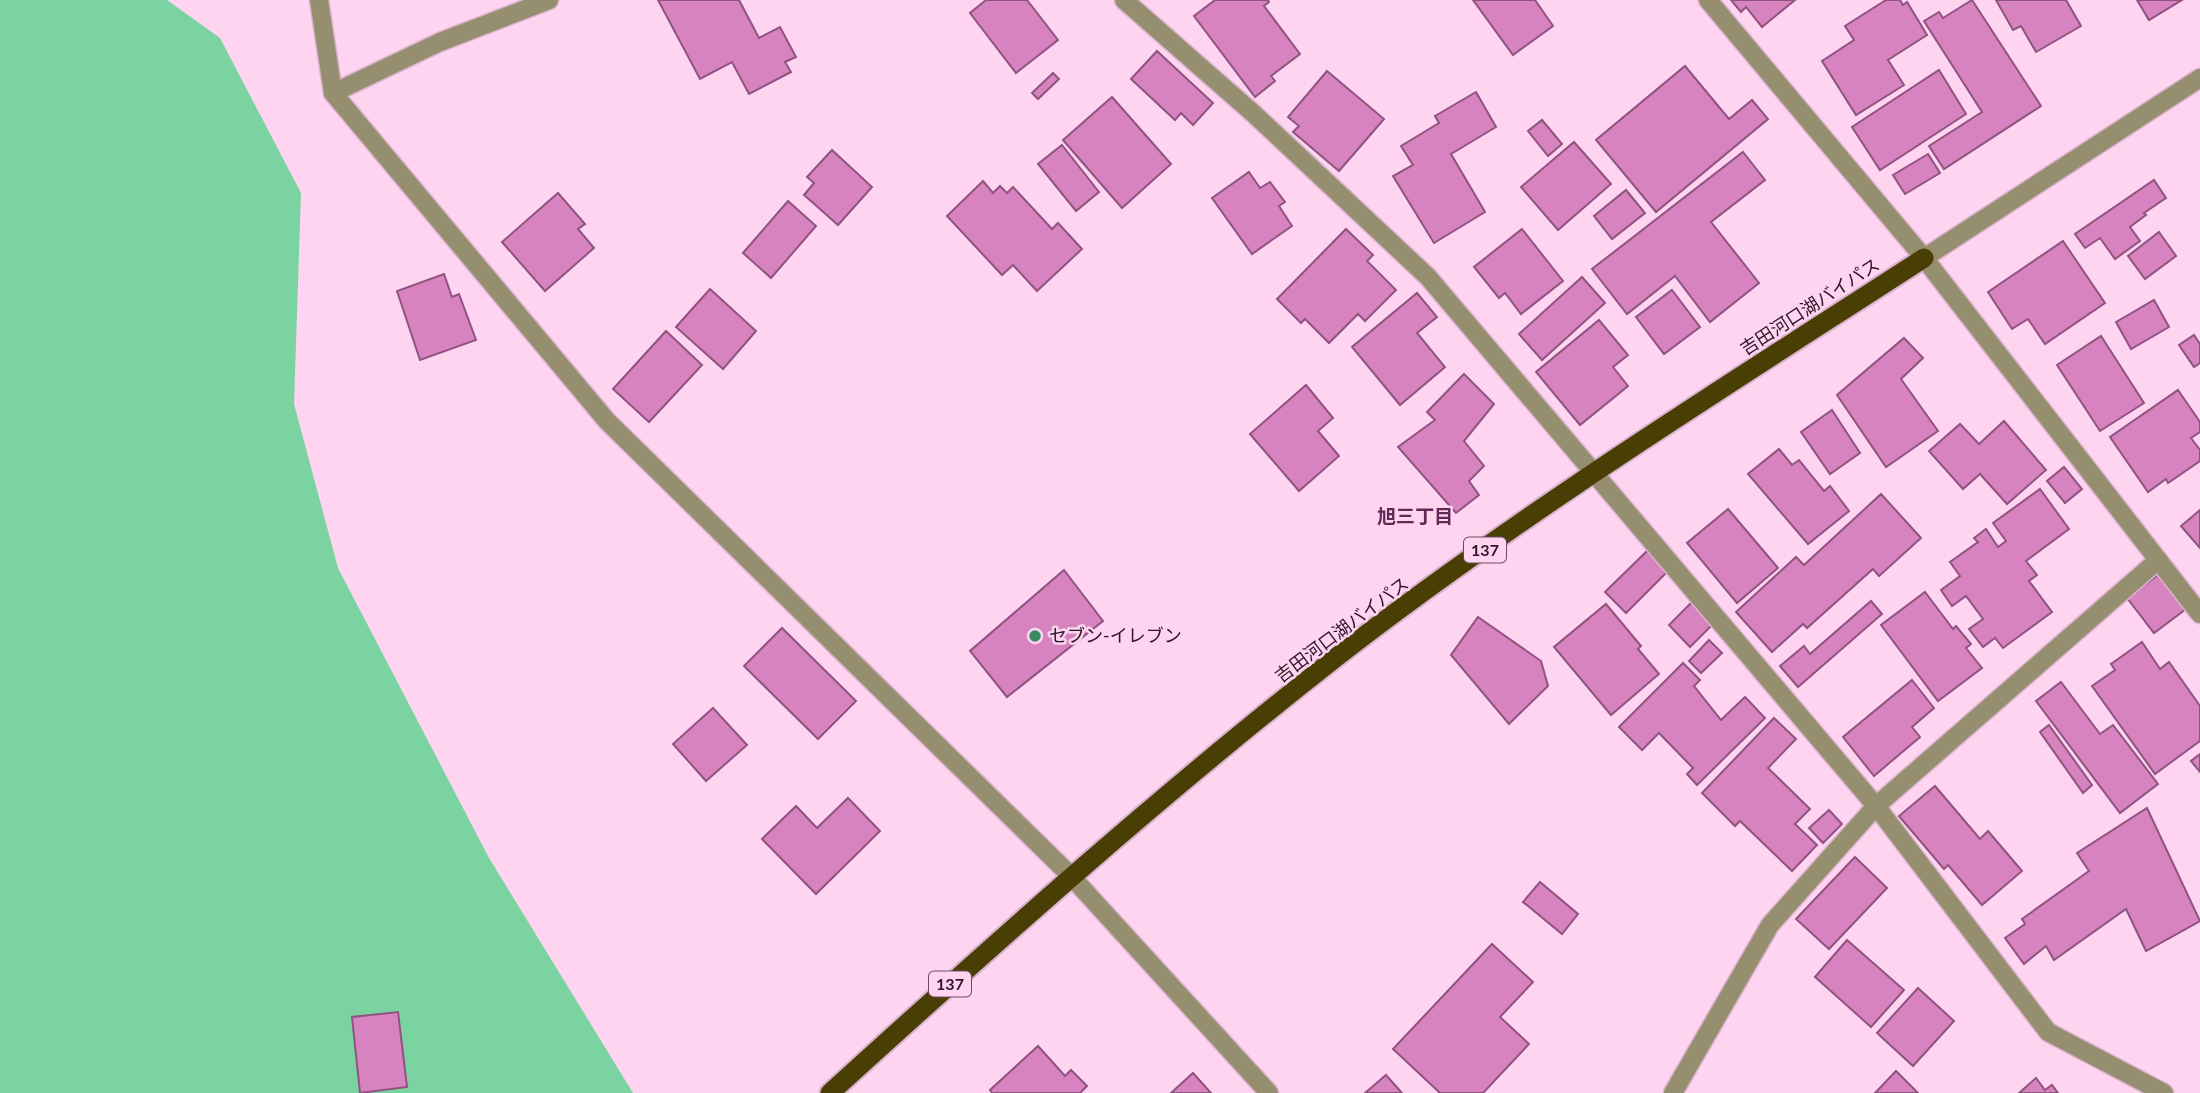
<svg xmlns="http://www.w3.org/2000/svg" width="2200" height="1093" viewBox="0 0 2200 1093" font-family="Lato,'Noto Sans JP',sans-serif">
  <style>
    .green { fill: #7cd3a2 }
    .building { fill: #d683c0; stroke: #905380; stroke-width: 2 }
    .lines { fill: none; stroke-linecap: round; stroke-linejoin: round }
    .minor-casing { stroke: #d9b2cd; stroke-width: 21 }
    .tertiary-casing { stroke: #d9b2cd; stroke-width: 21 }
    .trunk-casing { stroke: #d9b2cd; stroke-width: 23 }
    .minor { stroke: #958f6f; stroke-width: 18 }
    .tertiary { stroke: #958f6f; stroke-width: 18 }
    .trunk { stroke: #493e04; stroke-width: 19 }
    .poi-dot { fill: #368c5f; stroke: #fed4f1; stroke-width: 2.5 }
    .labels { text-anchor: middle; stroke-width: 5; stroke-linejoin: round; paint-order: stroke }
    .shield { fill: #fed4f1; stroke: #6c4e64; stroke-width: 2 }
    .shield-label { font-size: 16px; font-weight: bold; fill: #2e1528 }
    .street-label { font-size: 18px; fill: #2e1528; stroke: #fed4f1 }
    .poi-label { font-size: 18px; fill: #2e1528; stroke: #fed4f1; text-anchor: start }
    .neighbourhood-label { font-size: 19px; font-weight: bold; fill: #622954; stroke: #fed4f1 }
  </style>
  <rect width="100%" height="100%" fill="#fed4f1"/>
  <!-- green -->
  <path class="green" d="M0 0H167L220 38 301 193 294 404 338 568 489 858 633 1093H0Z"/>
  <!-- building -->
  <g class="building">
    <path d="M658 0H739L759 38 780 27 796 57 785 62 791 72 749 94 732 62 700 79Z"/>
    <path d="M986 0H1027L1058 40 1016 73 970 13Z"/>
    <path d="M1215 0H1268L1269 2 1264 6 1300 54 1271 76 1275 81 1255 97 1194 16Z"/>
    <path d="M1473 0H1535L1553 26 1513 55Z"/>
    <path d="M1731 0H1795L1762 27 1746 7 1741 12Z"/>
    <path d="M1886 0H1900L1903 5 1907 2 1927 35 1888 60 1904 85 1856 115 1822 61 1854 40 1845 26Z"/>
    <path d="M1972 0 2041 106 1944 169 1929 146 1982 112 1924 21 1939 12 1943 18Z"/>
    <path d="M1996 0H2066L2081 26 2036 52 2021 26 2013 30Z"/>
    <path d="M2137 0H2182L2149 20Z"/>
    <path d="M1157 51 1213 103 1193 125 1181 113 1175 120 1131 79Z"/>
    <path d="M1685 66 1729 119 1752 100 1768 119 1656 212 1596 140Z"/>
    <path d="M1939 70 1966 114 1880 170 1852 127Z"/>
    <path d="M1327 71 1384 119 1339 171 1293 132 1299 126 1288 117Z"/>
    <path d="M1053 73 1059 79 1038 99 1032 93Z"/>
    <path d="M1476 92 1496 127 1451 154 1485 212 1434 243 1393 176 1413 165 1401 146 1439 123 1435 116Z"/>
    <path d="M1112 97 1171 164 1122 208 1063 140Z"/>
    <path d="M1542 120 1562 144 1548 156 1528 131Z"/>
    <path d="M1574 142 1611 184 1558 230 1521 187Z"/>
    <path d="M1062 145 1099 192 1076 211 1038 164Z"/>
    <path d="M832 150 872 187 838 225 804 195 814 183 807 177Z"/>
    <path d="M1743 152 1765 180 1711 222 1759 283 1710 322 1675 276 1627 314 1592 269Z"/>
    <path d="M1928 154 1940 173 1905 194 1893 175Z"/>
    <path d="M1249 172 1260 188 1270 182 1285 202 1279 206 1292 226 1252 254 1212 198Z"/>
    <path d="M2154 180 2166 198 2144 213 2146 215 2130 227 2140 241 2115 259 2100 238 2085 248 2075 234Z"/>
    <path d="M983 181 993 193 1000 186 1007 193 1013 187 1052 229 1058 223 1082 249 1037 291 1013 265 1002 275 947 216Z"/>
    <path d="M1626 190 1645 213 1612 239 1594 216Z"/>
    <path d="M558 193 585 224 578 229 594 248 545 291 502 242Z"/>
    <path d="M788 201 816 226 771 278 743 253Z"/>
    <path d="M1346 229 1373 255 1367 261 1396 290 1365 321 1358 314 1329 343 1305 319 1301 323 1277 299Z"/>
    <path d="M1522 229 1563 281 1521 314 1505 293 1499 298 1474 267Z"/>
    <path d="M2159 232 2176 256 2145 279 2128 256Z"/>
    <path d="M2063 241 2105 303 2045 344 2028 319 2012 329 1988 292Z"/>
    <path d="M444 274 452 297 459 294 476 340 420 360 397 291Z"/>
    <path d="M1582 277 1605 303 1542 360 1519 334Z"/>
    <path d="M710 289 756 331 723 369 676 327Z"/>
    <path d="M1672 290 1700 327 1664 354 1636 317Z"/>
    <path d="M1417 293 1437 317 1417 333 1445 367 1400 405 1352 347Z"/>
    <path d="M2154 300 2169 327 2131 349 2116 322Z"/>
    <path d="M1599 320 1628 355 1613 367 1628 386 1580 425 1536 372Z"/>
    <path d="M666 331 702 365 649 422 613 389Z"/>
    <path d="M2194 335 2200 344V363L2194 367 2179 345Z"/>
    <path d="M2101 336 2144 403 2100 431 2057 365Z"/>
    <path d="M1904 338 1923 358 1901 379 1938 431 1886 467 1837 395Z"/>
    <path d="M1464 374 1494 404 1464 441 1484 466 1469 481 1479 495 1456 513 1398 447 1435 420 1427 412Z"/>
    <path d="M1306 385 1333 418 1318 431 1339 456 1299 491 1250 434Z"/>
    <path d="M2178 390 2200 422V432L2191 438 2200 450V461L2168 483 2166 479 2148 492 2110 437Z"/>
    <path d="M1832 410 1860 453 1830 474 1801 432Z"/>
    <path d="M2004 421 2046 470 2007 504 1980 474 1963 489 1929 451 1960 424 1979 444Z"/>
    <path d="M1779 449 1792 465 1799 460 1824 491 1830 486 1849 511 1808 544 1748 474Z"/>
    <path d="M2064 467 2082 489 2065 503 2047 481Z"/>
    <path d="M2040 489 2069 529 2026 561 2037 575 2029 581 2052 612 2003 648 1995 638 1983 647 1969 629 1983 619 1966 596 1952 606 1941 590 1960 576 1950 562 1978 542 1974 538 1986 529 1998 547 2006 541 1993 523Z"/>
    <path d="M1881 494 1921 538 1879 576 1873 569 1807 628 1803 624 1772 652 1736 612 1796 557 1804 565Z"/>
    <path d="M1728 509 1778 568 1737 603 1687 543Z"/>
    <path d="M2200 510V548L2181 526Z"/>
    <path d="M1648 550 1668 571 1626 613 1605 592Z"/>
    <path d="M1064 570 1103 621 1007 697 970 651Z"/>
    <path d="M2159 574 2186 609 2154 633 2127 598Z"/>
    <path d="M1925 592 1953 629 1956 626 1971 644 1966 648 1982 668 1938 701 1881 625Z"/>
    <path d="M1871 601 1882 614 1798 687 1780 666 1804 646 1810 654Z"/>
    <path d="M1692 602 1713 624 1690 647 1669 625Z"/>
    <path d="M1606 604 1641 646 1638 649 1659 674 1611 715 1554 647Z"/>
    <path d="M1478 617 1541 661 1548 686 1509 724 1451 655Z"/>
    <path d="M782 628 856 701 818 739 744 666Z"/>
    <path d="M1709 640 1722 653 1701 673 1689 661Z"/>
    <path d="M2142 642 2160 669 2169 662 2200 706V741L2155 774 2092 686 2115 670 2111 664Z"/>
    <path d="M1683 663 1700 680 1694 686 1721 720 1745 697 1765 718 1697 785 1687 774 1693 768 1659 733 1642 750 1619 727Z"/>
    <path d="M1912 680 1934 708 1912 727 1920 737 1874 776 1843 737Z"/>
    <path d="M2061 682 2100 734 2113 725 2158 784 2120 813 2036 701Z"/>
    <path d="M713 708 747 745 706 781 673 744Z"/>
    <path d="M1774 718 1796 739 1768 768 1810 809 1795 824 1817 845 1792 871 1740 821 1735 826 1702 793Z"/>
    <path d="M2049 725 2092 785 2083 793 2040 732Z"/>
    <path d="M2200 754V772L2191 761Z"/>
    <path d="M1935 786 1980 839 1988 831 2022 871 1982 905 1948 865 1944 869 1899 816Z"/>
    <path d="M848 798 880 831 816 894 762 839 796 806 817 828Z"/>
    <path d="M2147 808 2200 921 2146 951 2126 909 2054 960 2046 946 2024 964 2005 938 2025 924 2022 919 2089 871 2077 853Z"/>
    <path d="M1829 810 1842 824 1823 843 1809 828Z"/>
    <path d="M1855 857 1887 888 1829 949 1796 919Z"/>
    <path d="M1540 882 1578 914 1562 934 1523 902Z"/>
    <path d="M1847 940 1904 990 1871 1027 1815 977Z"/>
    <path d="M1492 944 1533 982 1500 1017 1529 1044 1483 1093H1440L1393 1049Z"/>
    <path d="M1918 988 1954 1021 1913 1066 1877 1033Z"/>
    <path d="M398 1012 407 1087 360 1093 352 1017Z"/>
    <path d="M1038 1046 1065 1076 1071 1070 1087 1086 1080 1093H992L990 1090Z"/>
    <path d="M1896 1071 1918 1093H1875Z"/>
    <path d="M1193 1073 1211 1093H1171Z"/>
    <path d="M1386 1075 1402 1093H1365Z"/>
    <path d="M2036 1078 2045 1090 2052 1085 2058 1093H2019Z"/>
  </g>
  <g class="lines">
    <!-- minor casing -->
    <g class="minor-casing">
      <g id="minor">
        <path d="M319 0 333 93 607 421 1070 875 1269 1093"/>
        <path d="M1124 0 1254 114 1428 277 1876 806 2048 1032 2164 1093"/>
        <path d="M1708 0 1924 258 2200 614"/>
        <path d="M333 93 440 42 549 0"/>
        <path d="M1673 1093 1770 925 1876 806 2157 561"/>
      </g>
    </g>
    <!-- tertiary casing -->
    <g class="tertiary-casing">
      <path id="tertiary" d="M1924 258 2200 78"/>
    </g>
    <!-- trunk casing -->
    <g class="trunk-casing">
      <path id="trunk" d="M830 1093C994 944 1159 796 1334 659 1522 513 1725 387 1924 258"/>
    </g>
    <!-- minor -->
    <use href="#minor" class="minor"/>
    <!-- tertiary -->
    <use href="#tertiary" class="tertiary"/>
    <!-- trunk -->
    <use href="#trunk" class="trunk"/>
  </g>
  <!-- markers -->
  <circle class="poi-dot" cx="1035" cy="636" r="7"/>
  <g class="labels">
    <!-- shield labels -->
    <g class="shield">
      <rect x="1464" y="537.5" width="42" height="25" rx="5"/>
      <rect x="929" y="971.5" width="42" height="25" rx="5"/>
    </g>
    <g class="shield-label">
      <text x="1485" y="556">137</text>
      <text x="950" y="990">137</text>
    </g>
    <!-- street labels -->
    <g class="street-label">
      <text transform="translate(1810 307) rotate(-33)" y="6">吉田河口湖バイパス</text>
      <text transform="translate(1342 630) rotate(-37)" y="6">吉田河口湖バイパス</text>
    </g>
    <!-- poi labels -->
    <g class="poi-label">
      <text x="1049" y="642">セブン-イレブン</text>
    </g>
    <!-- neighbourhood labels -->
    <g class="neighbourhood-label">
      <text x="1415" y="523">旭三丁目</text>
    </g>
  </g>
</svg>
